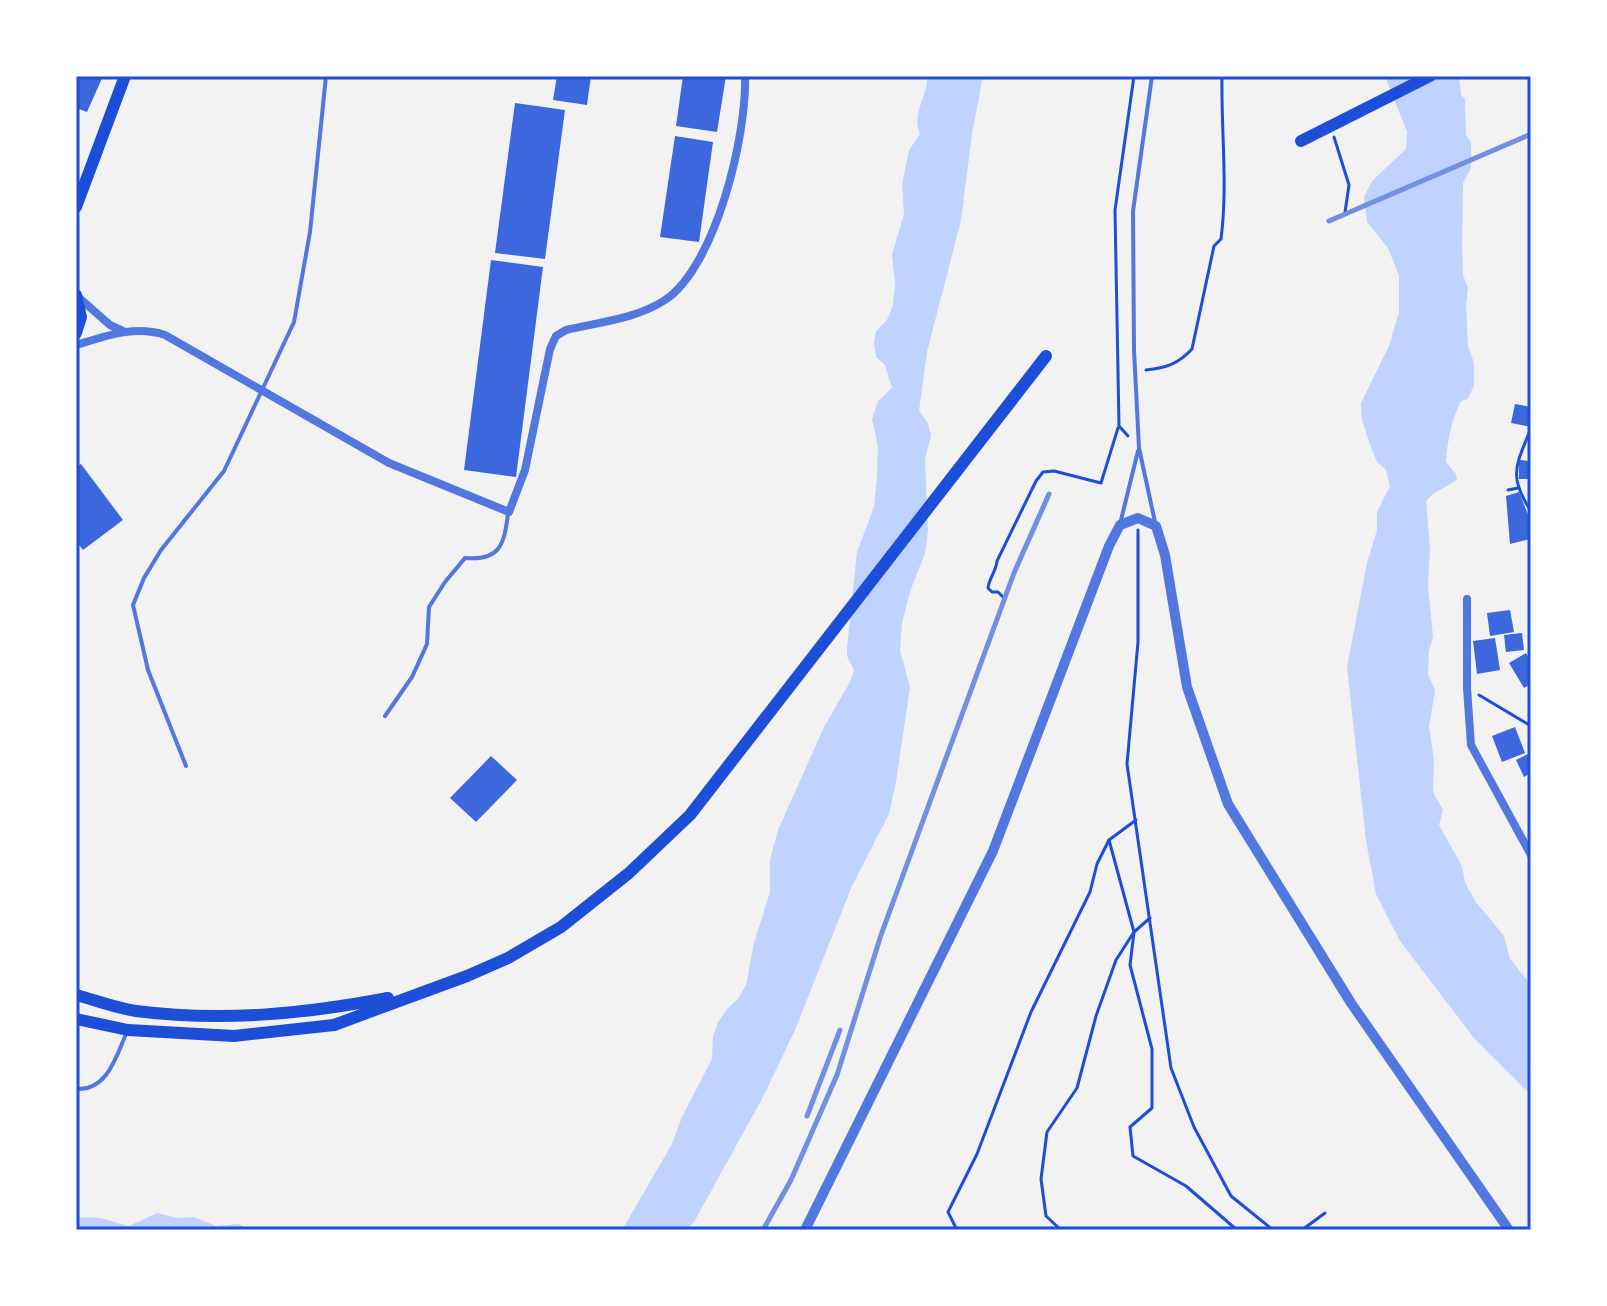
<svg xmlns="http://www.w3.org/2000/svg" width="1607" height="1306" viewBox="0 0 1607 1306" font-family="'DM Sans',sans-serif">
  <style>
    .water { fill: #bfd3fe }
    .building { fill: #3d67dc }
    .lines { fill: none; stroke-linecap: round; stroke-linejoin: round }
    .path { stroke: #1d4ed8; stroke-width: 3 }
    .service { stroke: #5277de; stroke-width: 4 }
    .minor { stroke: #5277de; stroke-width: 8 }
    .tertiary { stroke: #5277de; stroke-width: 10 }
    .secondary { stroke: #1d4ed8; stroke-width: 12 }
    .primary { stroke: #1d4ed8; stroke-width: 12 }
    .rail { stroke: #7290e2; stroke-width: 5 }
    .neatline { fill: none; stroke: #1d4ed8; stroke-width: 3 }
  </style>
  <rect width="100%" height="100%" fill="#f2f2f2"/>
  <!-- water -->
  <g class="water">
    <path d="M927 76H983L972 134 961 220 927 352 919 411 928 423 931 435 925 459 928 531 925 553 911 589 902 622 900 651 910 687 896 782 889 814 852 886 795 1030 763 1097 694 1222 686 1230H622L672 1144 682 1117 712 1059 713 1037 718 1022 728 1008 738 999 746 985 754 943 770 892V860L778 830 824 727 850 682 854 670 847 656V648L857 552 874 507 877 477 878 446 872 419 878 401 892 388 885 365 876 357 874 342 876 331 887 320 893 305 895 283 892 255 904 214 902 185 909 150 920 134C911 113 928 97 927 76Z"/>
    <path d="M1385 76H1459L1461 95 1465 99 1466 135 1471 142V168L1463 183 1462 248 1463 275 1468 288 1466 305 1468 346 1474 363V385L1468 399 1461 401C1452 418 1447 442 1446 462L1456 474 1457 480 1433 494 1426 501 1430 548 1428 586 1433 637 1429 651 1428 674 1435 690 1429 727 1434 760 1433 792 1443 810 1439 825 1462 866 1465 882 1475 901 1504 936 1510 959 1531 985V1095L1474 1038 1400 941 1376 894 1366 841 1347 667 1367 563 1377 530V512L1390 486 1386 470 1377 462 1370 445 1362 420 1361 403 1389 346 1399 312V276L1388 248 1367 222 1364 197 1372 181 1406 149 1407 132Z"/>
    <path d="M157 1213 177 1218 194 1217 216 1226 239 1224 251 1230H76V1217L100 1218 129 1226Z"/>
  </g>
  <!-- building -->
  <g class="building">
    <path d="M76 76H103L87 112 76 108Z"/>
    <path d="M557 76H591L587 105 553 100Z"/>
    <path d="M683 76H726L717 132 676 126Z"/>
    <path d="M515 103 565 110 545 259 495 253Z"/>
    <path d="M675 136 713 142 699 242 660 237Z"/>
    <path d="M491 260 543 267 516 477 464 470Z"/>
    <path d="M1515 404 1531 407V427L1511 423Z"/>
    <path d="M1519 460 1531 461V479H1519Z"/>
    <path d="M81 464 123 520 83 550 76 541V467Z"/>
    <path d="M1519 492 1531 522V535L1529 536 1530 539 1510 544 1506 496Z"/>
    <path d="M1510 610 1514 632 1490 636 1487 613Z"/>
    <path d="M1522 633 1524 650 1506 652 1504 635Z"/>
    <path d="M1495 638 1500 670 1477 674 1473 641Z"/>
    <path d="M1526 653 1531 662V684L1524 688 1509 663Z"/>
    <path d="M1515 727 1525 753 1502 762 1492 736Z"/>
    <path d="M1528 754 1531 761V773L1524 777 1516 760Z"/>
    <path d="M491 756 517 780 476 822 450 798Z"/>
  </g>
  <g class="lines">
    <!-- path -->
    <g class="path">
      <path d="M1334 137 1349 185 1345 212"/>
      <path d="M1146 370C1166 368 1178 364 1192 349L1214 246 1221 239C1228 185 1221 131 1222 76"/>
      <path d="M1531 428C1517 464 1507 475 1531 511"/>
      <path d="M1128 436 1119 426 1115 210 1134 76"/>
      <path d="M1508 490 1518 488"/>
      <path d="M1138 530V642L1127 764 1171 1068 1194 1127 1231 1196 1273 1230"/>
      <path d="M1004 598 998 592H992L988 588C989 578 996 572 997 561L1036 481 1043 472 1054 471 1101 483 1118 428"/>
      <path d="M1479 695 1531 726"/>
      <path d="M1109 840 1134 932 1130 965 1152 1049V1108L1130 1127 1133 1156 1186 1186 1237 1230"/>
      <path d="M957 1230 948 1212 977 1154 1031 1012 1090 892 1097 864 1109 840 1136 820"/>
      <path d="M1061 1230 1046 1216 1041 1179 1047 1132 1077 1088 1096 1016 1116 960 1134 932 1150 918"/>
      <path d="M1302 1230 1325 1213"/>
    </g>
    <!-- service -->
    <g class="service">
      <path d="M1152 76 1133 211 1134 350 1139 448 1155 522"/>
      <path d="M1120 524 1138 451"/>
      <path d="M385 716 412 677 427 644 429 607 445 582 465 558C500 561 504 545 508 514"/>
      <path d="M186 766 148 670 133 605 144 578 161 550 224 471 294 322 310 232 326 76"/>
      <path d="M76 1089C107 1091 116 1057 126 1034"/>
    </g>
    <!-- minor -->
    <g class="minor">
      <path d="M77 296 110 325 123 331"/>
      <path d="M76 345C106 336 134 325 165 335L389 463 509 512 525 470 550 349 556 336 566 330C600 322 636 319 665 300 716 266 747 135 745 76"/>
      <path d="M1467 599V688L1471 745 1531 855"/>
    </g>
    <!-- tertiary -->
    <path class="tertiary" d="M805 1230 993 851 1109 546 1120 525 1138 518 1156 526 1165 555 1187 687 1228 804 1351 1003 1509 1230"/>
    <!-- secondary -->
    <g class="secondary">
      <path d="M76 207 125 76"/>
      <path d="M76 295 81 317 76 333"/>
    </g>
    <!-- primary -->
    <g class="primary">
      <path d="M1301 141 1430 76"/>
      <path d="M76 995C95 1000 116 1008 136 1011 221 1022 304 1014 388 998"/>
      <path d="M76 1019 128 1030 234 1036 334 1025 467 976 508 958 561 927 629 873 690 815 1046 356"/>
    </g>
    <!-- rail -->
    <g class="rail">
      <path d="M1329 221 1531 134"/>
      <path d="M807 1116 840 1030"/>
      <path d="M763 1230 791 1180 837 1075 881 935 1014 573 1049 494"/>
    </g>
  </g>
  <!-- border -->
  <rect width="1607" height="1306" fill="none" stroke="#ffffff" stroke-width="156"/>
  <rect x="78" y="78" width="1451" height="1150" class="neatline"/>
</svg>
